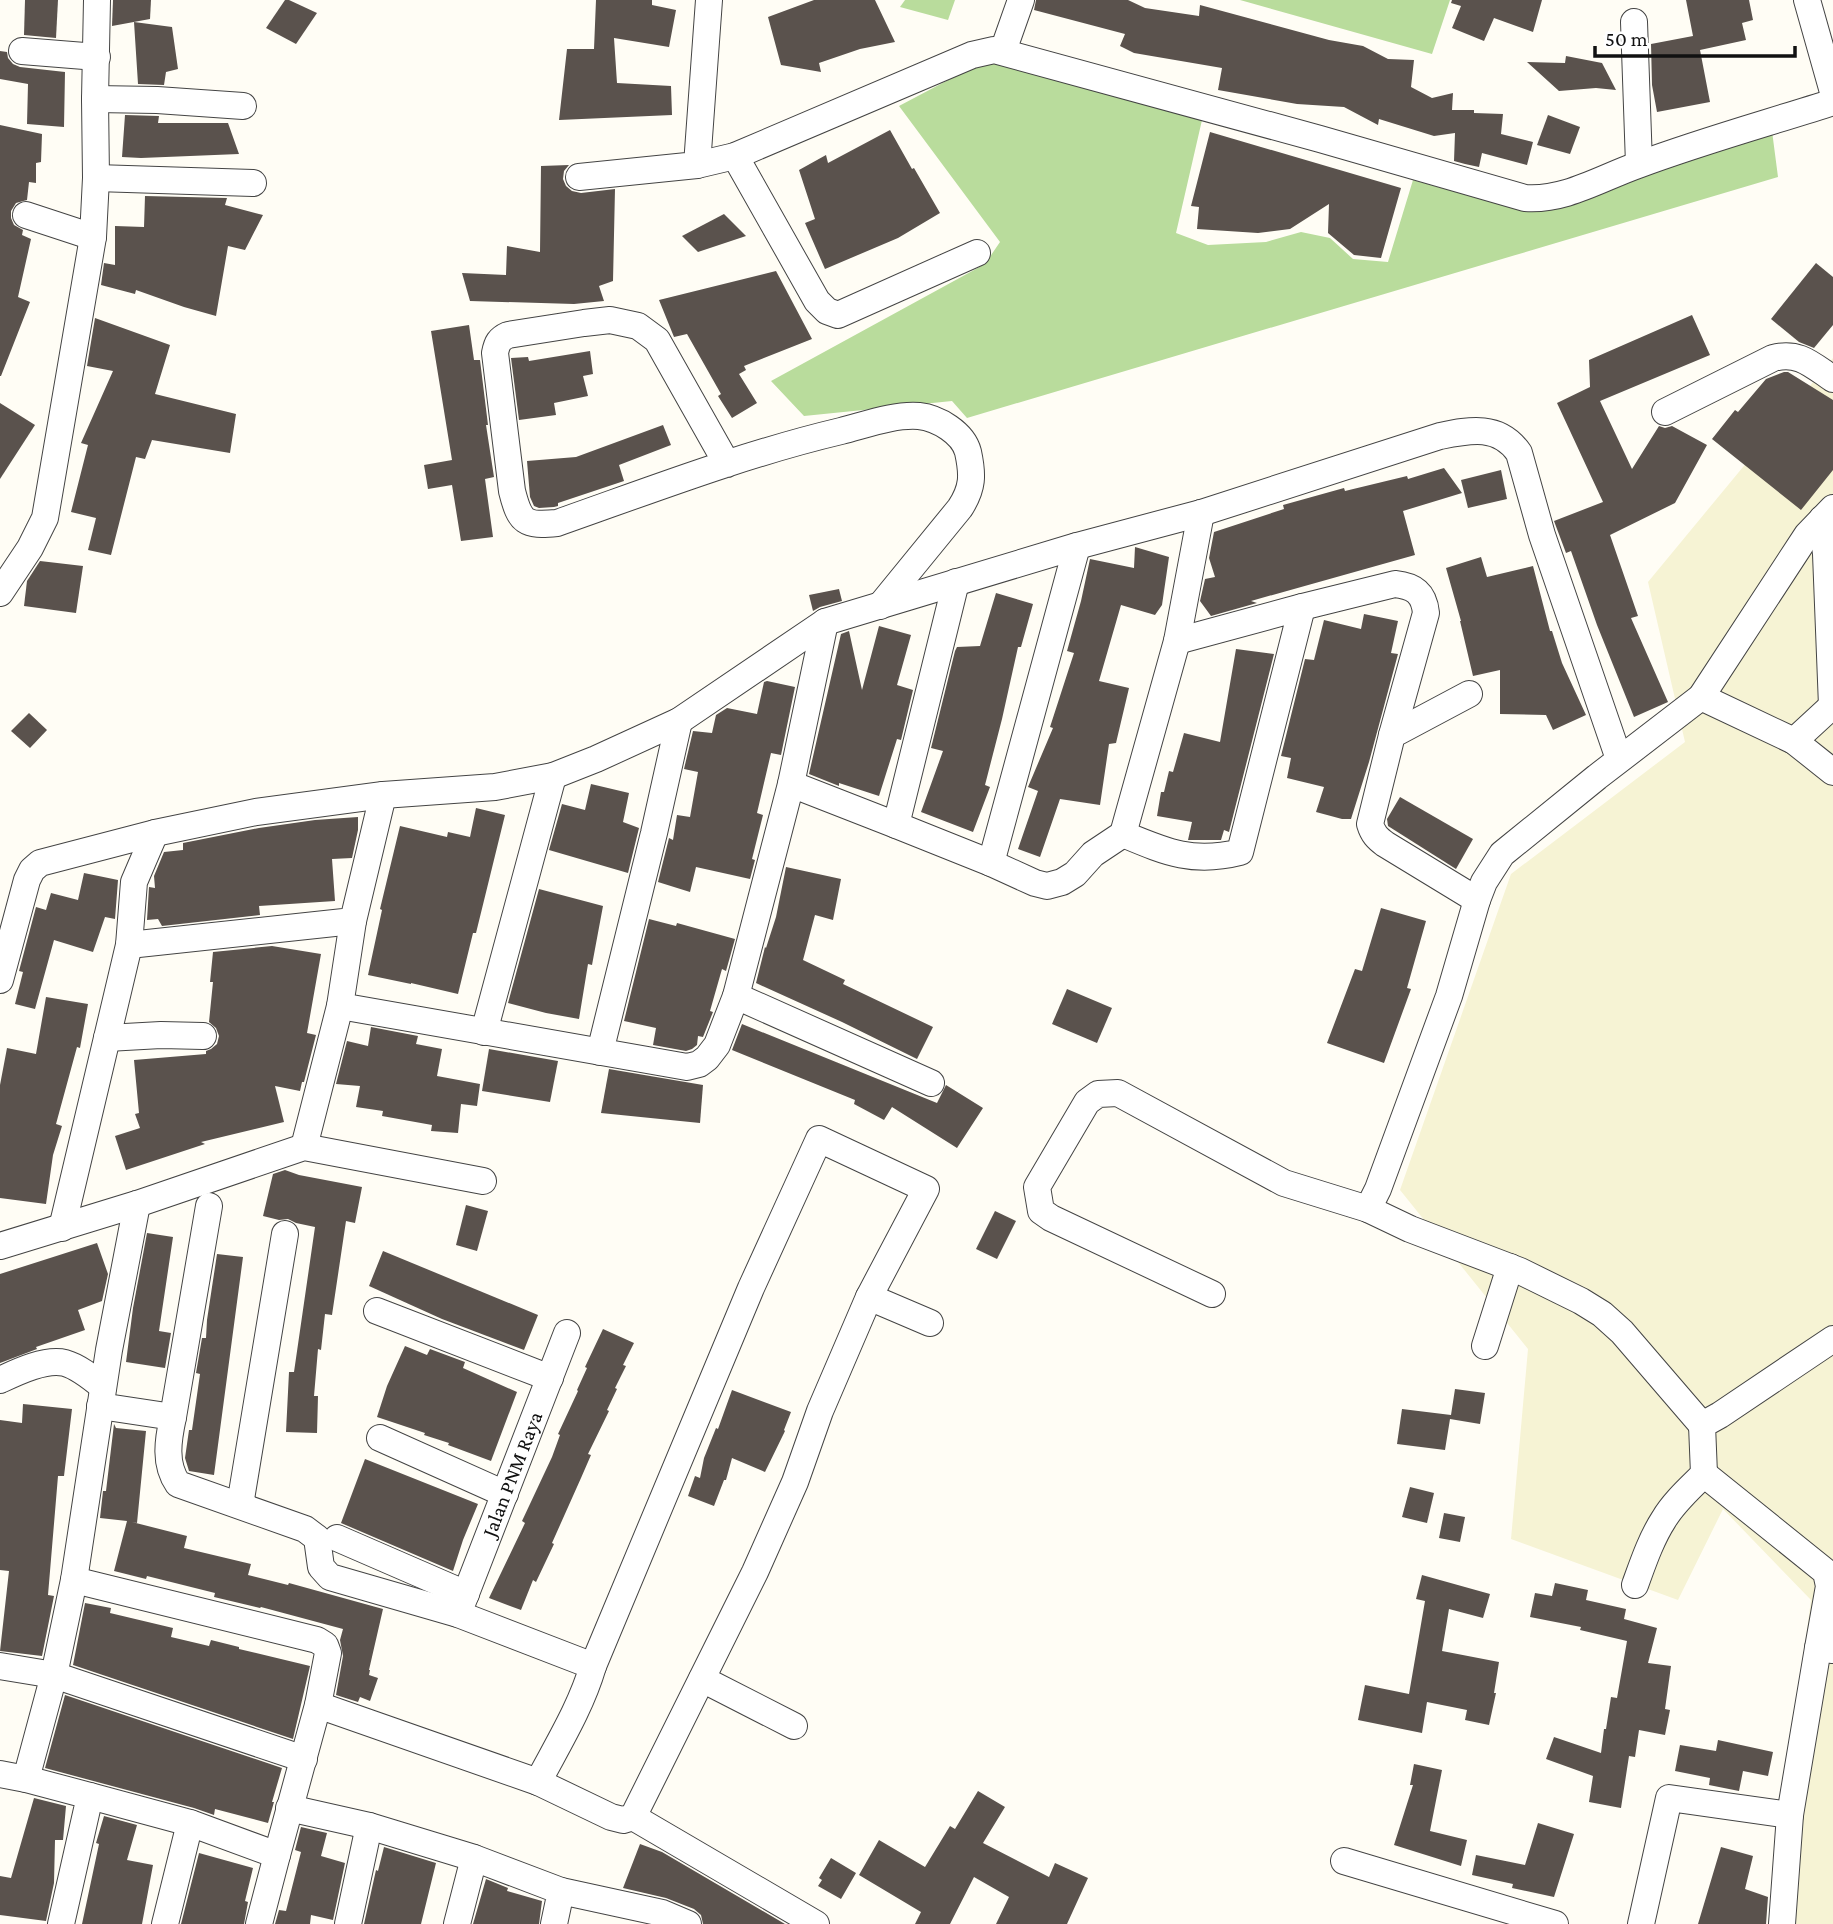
<svg xmlns="http://www.w3.org/2000/svg" width="1833" height="1924" viewBox="0 0 1833 1924" font-family="'Crimson Pro',serif">
  <style>
    .farmland { fill: #f6f3d4 }
    .forest { fill: #b9dc9c }
    .building { fill: #5a524d }
    .lines { fill: none; stroke-linecap: round; stroke-linejoin: round }
    .street-casing { stroke: #444; stroke-width: 28 }
    .street { stroke: #fff; stroke-width: 26 }
    .labels { text-anchor: middle; stroke-width: 7; stroke-linejoin: round; paint-order: stroke }
    .street-label { font-size: 21px; fill: #111; stroke: #fff }
  </style>
  <rect width="100%" height="100%" fill="#fffdf5"/>
  <!-- farmland -->
  <path class="farmland" d="M1833 358V1924H1768L1811 1600 1723 1509 1678 1600 1511 1539 1528 1349 1400 1190 1511 874 1685 742 1648 582Z"/>
  <!-- forest -->
  <g class="forest">
    <path d="M905 0H955L948 20 900 7Z"/>
    <path d="M1240 0H1450L1432 54Z"/>
    <path d="M1003 51 1205 107 1176 233 1208 245 1266 242 1301 232 1330 238 1353 259 1388 262 1413 180 1523 211 1772 131 1778 177 967 418 952 401 804 416 771 381 985 264 1000 242 899 106Z"/>
  </g>
  <!-- building -->
  <g class="building">
    <path d="M25 0H58L56 38 24 35Z"/>
    <path d="M113 0H151L150 19 112 26Z"/>
    <path d="M285 0H289L317 13 296 44 266 28Z"/>
    <path d="M596 0H652V5L676 10 669 47 614 38 617 83 671 86 672 115 559 120 567 49H594Z"/>
    <path d="M814 0H875L895 42 860 49 819 63 821 72 781 65 768 17Z"/>
    <path d="M1036 0H1128L1145 8 1199 16 1200 5 1329 40 1363 46 1388 59 1414 60 1411 87 1432 98 1453 93 1452 110H1474V113L1503 114 1501 134 1533 142 1527 165 1482 153 1479 167 1465 164 1454 161 1455 133 1434 136 1379 119 1378 125 1344 107 1297 104 1218 90 1222 68 1134 53 1120 46 1125 34 1034 10Z"/>
    <path d="M1452 0H1542L1533 32 1494 18 1484 41 1452 28 1461 6 1451 3Z"/>
    <path d="M1686 0H1749L1753 20 1742 23 1746 40 1700 50 1710 102 1657 112 1652 85 1651 44 1693 36Z"/>
    <path d="M134 22 172 27 178 69 166 72 164 85 138 84Z"/>
    <path d="M0 51 7 52 8 58 13 64 20 67 65 72 64 127 27 124 28 84 0 79Z"/>
    <path d="M1566 56 1602 63 1616 90 1596 88 1559 91 1527 62 1565 63Z"/>
    <path d="M125 115 159 116 158 123H228L239 154 141 158 122 157Z"/>
    <path d="M1548 115 1580 127 1570 154 1537 145Z"/>
    <path d="M0 125 42 134 41 162 36 163V183L29 182 27 200 16 203 11 211V218L14 225 23 230 22 235 31 239 18 297 30 302 1 376H0Z"/>
    <path d="M890 130 912 169 914 168 940 213 898 238 825 269 805 223 815 219 799 170 826 155 828 163Z"/>
    <path d="M1210 132 1401 188 1381 258 1354 255 1328 233 1329 204 1290 229 1258 233 1197 229 1199 207 1191 206Z"/>
    <path d="M569 165 564 171 563 179 566 186 572 191 581 193 615 189 613 281 599 286 604 301 574 304 470 301 462 273 506 275 507 246 540 252 541 166Z"/>
    <path d="M145 196 227 198 225 205 263 215 245 250 228 246 216 316 184 307 136 290 135 294 101 285 104 263 115 265V226L144 227Z"/>
    <path d="M724 214 746 236 698 252 682 236Z"/>
    <path d="M1816 263 1833 277V325L1814 348 1799 342 1771 319Z"/>
    <path d="M776 271 812 339 744 366 746 370 739 374 757 403 732 418 718 396 721 394 687 334 674 337 659 300Z"/>
    <path d="M1692 315 1710 355 1600 401 1632 469 1659 426 1665 428 1672 426 1707 445 1675 503 1610 535 1638 616 1631 618 1668 702 1634 717 1597 625 1571 551 1566 553 1554 521 1603 502 1557 403 1590 387 1589 360Z"/>
    <path d="M95 318 170 345 155 394 236 414 230 453 152 440 145 459 136 457 111 555 88 550 96 518 71 512 88 445 81 443 113 371 87 366Z"/>
    <path d="M469 325 474 360H480L488 425H486L494 477 485 479 493 537 461 541 452 485 428 489 424 465 452 460 431 331Z"/>
    <path d="M590 351 593 374 583 376 588 396 554 403 556 415 519 420 511 358 528 357 529 361Z"/>
    <path d="M1784 372H1788L1833 400V470L1801 510 1712 439 1735 410 1738 412 1766 379Z"/>
    <path d="M0 403 35 425 0 479Z"/>
    <path d="M663 425 671 445 619 465 624 481 558 503V506L554 507 539 508 534 506 530 497 527 461 576 457Z"/>
    <path d="M1444 468 1462 493 1403 511 1415 555 1251 601 1257 603 1211 616 1200 601 1205 579 1215 577 1209 558 1214 532 1284 509 1283 505 1344 488 1345 491 1407 476 1408 479Z"/>
    <path d="M1501 470 1507 499 1468 508 1461 480Z"/>
    <path d="M1135 547 1169 557 1162 605 1155 615 1121 605 1099 681 1129 688 1116 743 1109 744 1100 805 1060 799 1040 857 1018 849 1038 791 1028 787 1053 728 1050 727 1074 653 1067 651 1081 601 1090 559 1134 568Z"/>
    <path d="M1481 557 1487 577 1533 566 1550 631H1552L1562 663 1586 715 1553 730 1546 715 1500 714V670L1473 676 1460 621H1461L1446 568Z"/>
    <path d="M40 561 83 566 76 613 24 606 27 581Z"/>
    <path d="M839 589 842 601 820 607 813 611 809 595Z"/>
    <path d="M996 593 1033 604 1021 647H1018L1002 719 985 785 990 787 973 832 921 812 943 751 931 748 955 651 957 647 980 646Z"/>
    <path d="M1364 614 1398 621 1391 653 1398 654 1369 762 1351 819H1342L1316 812 1324 787 1287 778 1291 758 1281 756 1305 659 1314 660 1324 620 1361 629Z"/>
    <path d="M879 626 911 635 897 685 913 690 901 740 897 739 879 796 839 783V786L809 774 841 634 849 631 862 690Z"/>
    <path d="M1236 649 1274 654 1229 832 1224 830 1221 840H1188L1192 822 1157 816 1161 792H1164L1169 771 1173 772 1184 733 1220 742Z"/>
    <path d="M767 681 795 687 781 755 771 753 757 813 763 815 752 859 755 860 750 879 696 867 690 892 658 882 669 838 673 840 677 815 690 817 698 772 684 769 693 731 712 733 716 715 727 708 757 714 764 682Z"/>
    <path d="M29 713 47 730 30 748 11 731Z"/>
    <path d="M591 784 629 793 623 822 639 828 628 873 549 850 562 804 585 810Z"/>
    <path d="M1400 797 1473 839 1456 869 1388 826 1387 819Z"/>
    <path d="M476 808 505 815 476 933H473L458 994 411 983V984L368 975 382 910 380 909 400 826 447 837 448 832 470 837Z"/>
    <path d="M358 817V830L352 858 332 859 335 901 259 906 260 915 162 926 158 919 147 920 149 887 155 888 154 876 164 852 183 850V843L259 828 315 820Z"/>
    <path d="M786 867 841 879 833 920 815 915 803 960 845 980 843 984 933 1027 917 1059 842 1022 756 983 765 947 766 948 776 917Z"/>
    <path d="M84 873 118 880 115 919 105 917 93 952 54 940 35 1009 15 1004 23 972 19 971 36 907 46 910 51 893 78 900Z"/>
    <path d="M539 889 603 906 592 965 588 964 579 1019 546 1013 508 1003Z"/>
    <path d="M1381 908 1426 921 1407 988 1411 989 1384 1063 1327 1043 1355 969 1362 971Z"/>
    <path d="M649 919 676 926 677 923 735 939 726 971 722 969 710 1011 713 1012 703 1037 698 1036 697 1045 692 1049 686 1051 653 1045 656 1028 624 1021Z"/>
    <path d="M272 946 321 954 307 1033 316 1035 304 1082H302L300 1091 275 1086 284 1122 201 1142 205 1144 126 1170 115 1136 140 1128 135 1114 139 1113 134 1060 206 1054V1051L211 1049 217 1044 219 1036 216 1028 209 1022 213 982H210L213 952Z"/>
    <path d="M1067 989 1112 1008 1097 1043 1052 1024Z"/>
    <path d="M46 997 88 1004 80 1048 77 1047 56 1124 62 1126 53 1155 46 1204 0 1198V1085L7 1048 36 1054Z"/>
    <path d="M742 1024 937 1103 946 1085 983 1108 957 1148 892 1107 884 1120 854 1104 855 1100 732 1050Z"/>
    <path d="M371 1027 418 1036 416 1044 442 1049 437 1076 480 1084 477 1106 461 1104 458 1133 431 1131 432 1125 382 1116 383 1111 356 1107 360 1086 336 1084 347 1041 368 1046Z"/>
    <path d="M489 1049 558 1061 550 1102 482 1091Z"/>
    <path d="M609 1069 703 1085 700 1123 601 1113Z"/>
    <path d="M285 1170 299 1175 362 1187 355 1223 346 1221 332 1315 325 1314 321 1350 318 1349 314 1396H318L317 1433 286 1432 289 1372H294L315 1227 296 1223 288 1219 279 1220 263 1216 273 1174Z"/>
    <path d="M466 1205 488 1211 477 1251 456 1245Z"/>
    <path d="M995 1211 1016 1221 997 1259 976 1249Z"/>
    <path d="M147 1233 173 1237 159 1331 171 1333 165 1368 126 1362 133 1308Z"/>
    <path d="M97 1243 108 1274 102 1301 78 1310 85 1330 36 1347 37 1349 0 1363V1274Z"/>
    <path d="M383 1251 538 1315 524 1350 442 1319 369 1286Z"/>
    <path d="M217 1254 243 1257 214 1475 189 1471 185 1458 189 1430H192L200 1374 196 1373 202 1338H206L207 1320Z"/>
    <path d="M603 1329 634 1343 623 1365 626 1366 615 1388 617 1389 607 1410 609 1411 588 1454 591 1455 581 1478 552 1543 554 1544 536 1582 533 1580 521 1610 489 1598 525 1523 522 1521 552 1457 560 1435 558 1434 578 1391 577 1390 587 1368 585 1367Z"/>
    <path d="M405 1346 427 1355 430 1349 465 1362 463 1368 517 1392 491 1461 448 1445 449 1443 424 1435 425 1433 377 1417 387 1386Z"/>
    <path d="M1455 1389 1485 1393 1480 1424 1450 1419 1445 1450 1397 1444 1402 1409 1451 1415Z"/>
    <path d="M732 1390 791 1412 784 1430 785 1431 765 1472 732 1458 726 1480H724L714 1506 688 1496 695 1476 700 1478 704 1458 716 1428 718 1429Z"/>
    <path d="M23 1404 72 1409 64 1476H58L48 1595 54 1596 42 1656 0 1651 9 1571 0 1570V1420L22 1423Z"/>
    <path d="M114 1424 116 1428 146 1431 137 1523 132 1522 187 1536 184 1548 251 1564 248 1575 288 1585 289 1583 383 1609 369 1670H370L369 1675 378 1678 370 1701 360 1697 358 1702 336 1695 343 1656 340 1640 343 1629 261 1607 260 1608 214 1597 215 1593 147 1576 146 1579 114 1571 127 1521 100 1518 103 1491H106Z"/>
    <path d="M365 1459 478 1504 463 1540 453 1571 341 1523Z"/>
    <path d="M1410 1487 1434 1493 1427 1523 1402 1517Z"/>
    <path d="M1444 1513 1465 1517 1460 1542 1439 1538Z"/>
    <path d="M1422 1575 1490 1594 1483 1618 1449 1609 1442 1651 1499 1662 1494 1693H1496L1489 1725 1465 1720 1467 1710 1427 1702 1422 1733 1358 1720 1365 1685 1409 1694 1425 1601 1416 1599Z"/>
    <path d="M1555 1583 1588 1590 1586 1600 1626 1609 1624 1619 1657 1628 1648 1663 1671 1666 1665 1709 1670 1710 1665 1735 1639 1730 1635 1757 1629 1756 1621 1808 1589 1802 1593 1776 1546 1759 1554 1737 1601 1753 1604 1729H1606L1611 1697 1617 1698 1627 1641 1580 1630 1581 1627 1530 1617 1535 1593 1552 1596Z"/>
    <path d="M85 1603 111 1608 110 1613 173 1628 171 1637 209 1646 211 1640 239 1647V1649L310 1666 293 1739 73 1665Z"/>
    <path d="M65 1695 282 1768 272 1802H274L268 1823 215 1809 214 1815 194 1808 45 1768Z"/>
    <path d="M1718 1740 1773 1752 1768 1776 1743 1771 1739 1791 1709 1785 1710 1778 1675 1771 1680 1745 1716 1751Z"/>
    <path d="M1414 1764 1442 1770 1430 1831 1467 1840 1461 1866 1394 1845 1413 1785H1410Z"/>
    <path d="M978 1791 1005 1807 983 1843 1049 1877 1055 1863 1088 1878 1067 1924H996L1009 1897 974 1877 950 1924H915L921 1912 859 1875 879 1840 925 1867 950 1826 955 1829Z"/>
    <path d="M34 1798 66 1806 63 1840H55L54 1883 46 1921 0 1915V1876L11 1878Z"/>
    <path d="M104 1816 137 1825 127 1860 153 1865 142 1924H82L99 1844 96 1843Z"/>
    <path d="M1538 1823 1574 1834 1554 1897 1512 1888 1513 1884 1472 1875 1476 1855 1525 1865Z"/>
    <path d="M301 1827 327 1833 321 1856 345 1863 333 1920 311 1915 310 1924H275L279 1910 286 1911 301 1852 295 1850Z"/>
    <path d="M640 1844 662 1852 785 1924H703L701 1915 694 1909 666 1898 623 1888Z"/>
    <path d="M384 1847 436 1863 421 1924H364L376 1870 378 1871Z"/>
    <path d="M1721 1847 1753 1856 1745 1889 1768 1897 1766 1924H1698Z"/>
    <path d="M199 1853 253 1868 245 1901 248 1902 244 1924H181Z"/>
    <path d="M831 1858 856 1873 841 1899 818 1886 822 1880 819 1878Z"/>
    <path d="M486 1879 508 1888 507 1891 542 1901 539 1924H473Z"/>
  </g>
  <g class="lines">
    <!-- street casing -->
    <g class="street-casing">
      <g id="street">
        <path d="M1807 0 1833 92"/>
        <path d="M1634 22 1639 164"/>
        <path d="M22 51 97 57"/>
        <path d="M1003 51 1021 0"/>
        <path d="M95 99 157 100 243 106"/>
        <path d="M735 156 817 301 827 311 838 315 977 253"/>
        <path d="M697 165 735 156 972 55 994 50 1320 139 1525 198C1565 201 1601 178 1638 165 1702 141 1768 123 1833 102"/>
        <path d="M579 177 697 165 709 0"/>
        <path d="M96 178 253 183"/>
        <path d="M26 215 93 237"/>
        <path d="M1665 412 1773 358C1799 351 1812 365 1833 379"/>
        <path d="M727 464 657 340 638 326 610 320 584 323 508 335C499 339 497 343 495 353L512 491C520 523 525 526 557 523 651 490 744 454 841 431 865 425 894 414 919 416 938 418 963 433 968 452 973 475 973 488 960 508L880 606"/>
        <path d="M1822 519 1826 554 1832 706"/>
        <path d="M0 593 30 548 45 518 93 237 96 178 95 99 97 0"/>
        <path d="M1302 607 1395 584C1414 586 1424 593 1426 613L1392 735"/>
        <path d="M1469 694 1392 735 1370 824C1373 834 1377 838 1385 844L1477 900"/>
        <path d="M1701 697 1794 741 1833 772"/>
        <path d="M1794 741 1833 705"/>
        <path d="M791 784 896 825 956 582"/>
        <path d="M896 825 991 863 1035 883 1047 886 1062 882 1075 874 1093 854 1123 834 1177 641 1201 513"/>
        <path d="M1123 834C1166 852 1193 864 1240 852L1302 607 1177 641"/>
        <path d="M991 863 1077 546"/>
        <path d="M353 921 340 1006 687 1067 699 1064 707 1058 717 1045 736 996 791 784 825 622"/>
        <path d="M129 945 353 921 383 795"/>
        <path d="M0 980 27 880 32 870 40 863 155 833 256 812 383 795 495 787 553 776 596 759 679 721 825 622 1077 546 1201 513 1440 436C1470 430 1499 424 1519 453L1542 535 1619 759"/>
        <path d="M736 996 931 1083"/>
        <path d="M484 1032 553 776"/>
        <path d="M107 1038 161 1035 203 1036"/>
        <path d="M600 1052 654 833 679 721"/>
        <path d="M304 1147 340 1006"/>
        <path d="M1368 1209 1378 1189 1449 996 1477 900 1484 882 1502 854 1597 777 1701 697 1807 535 1833 508"/>
        <path d="M62 1228 129 945 134 882 155 833"/>
        <path d="M0 1246 137 1204 304 1147 483 1181"/>
        <path d="M1212 1294 1051 1218 1041 1211 1037 1187 1087 1102 1098 1094 1118 1093 1284 1183 1368 1209 1410 1229 1520 1271 1581 1301 1602 1314 1622 1332 1702 1425"/>
        <path d="M869 1297 930 1323"/>
        <path d="M377 1311 550 1378"/>
        <path d="M1485 1346 1510 1267"/>
        <path d="M0 1380C17 1372 46 1358 65 1363 79 1367 92 1378 103 1387"/>
        <path d="M100 1406 173 1417C168 1440 164 1464 178 1484L305 1529 317 1538 321 1567 330 1577 458 1614 593 1666C581 1707 558 1744 538 1782"/>
        <path d="M173 1417 209 1206"/>
        <path d="M380 1438 505 1494"/>
        <path d="M1704 1474 1826 1572 1829 1586 1818 1648 1833 1650"/>
        <path d="M240 1505 285 1234"/>
        <path d="M337 1538 466 1594"/>
        <path d="M74 1580 109 1350 137 1204"/>
        <path d="M1635 1585C1643 1563 1651 1539 1664 1519 1674 1502 1690 1488 1704 1474L1702 1425 1720 1415 1833 1339"/>
        <path id="s1" d="M458 1614 567 1333"/>
        <path d="M0 1666 54 1675 304 1759"/>
        <path d="M702 1679 794 1726"/>
        <path d="M318 1705 538 1782 611 1817 623 1820 633 1817 755 1572 795 1482 820 1411 869 1297 926 1189 819 1139 751 1288 593 1666"/>
        <path d="M0 1774 26 1779 90 1796 61 1924"/>
        <path d="M26 1779 54 1675 74 1580 317 1640 325 1645 328 1653 318 1705 277 1855"/>
        <path d="M90 1796 190 1823 277 1855 259 1924"/>
        <path d="M289 1808 369 1826 474 1858 561 1891 554 1924"/>
        <path d="M633 1817 816 1924"/>
        <path d="M1344 1861 1555 1924"/>
        <path d="M561 1891 662 1913 688 1924"/>
        <path d="M165 1924 190 1823"/>
        <path d="M348 1924 369 1826"/>
        <path d="M457 1924 474 1858"/>
        <path d="M1641 1924 1669 1798 1790 1815"/>
        <path d="M1782 1924 1790 1815 1818 1648"/>
      </g>
    </g>
    <!-- street -->
    <use href="#street" class="street"/>
  </g>
  <g class="labels">
    <!-- street labels -->
    <g class="street-label">
      <text dy="7" stroke="none"><textPath href="#s1" startOffset="150">Jalan PNM Raya</textPath></text>
    </g>
  </g>
  <!-- scale -->
  <path d="M1595 46v10h200v-10" fill="none" stroke="#111111" stroke-width="3.5"/>
  <text x="1605" y="46" font-size="21" fill="#111111" stroke="#ffffff" stroke-width="5" paint-order="stroke">50 m</text>
</svg>
